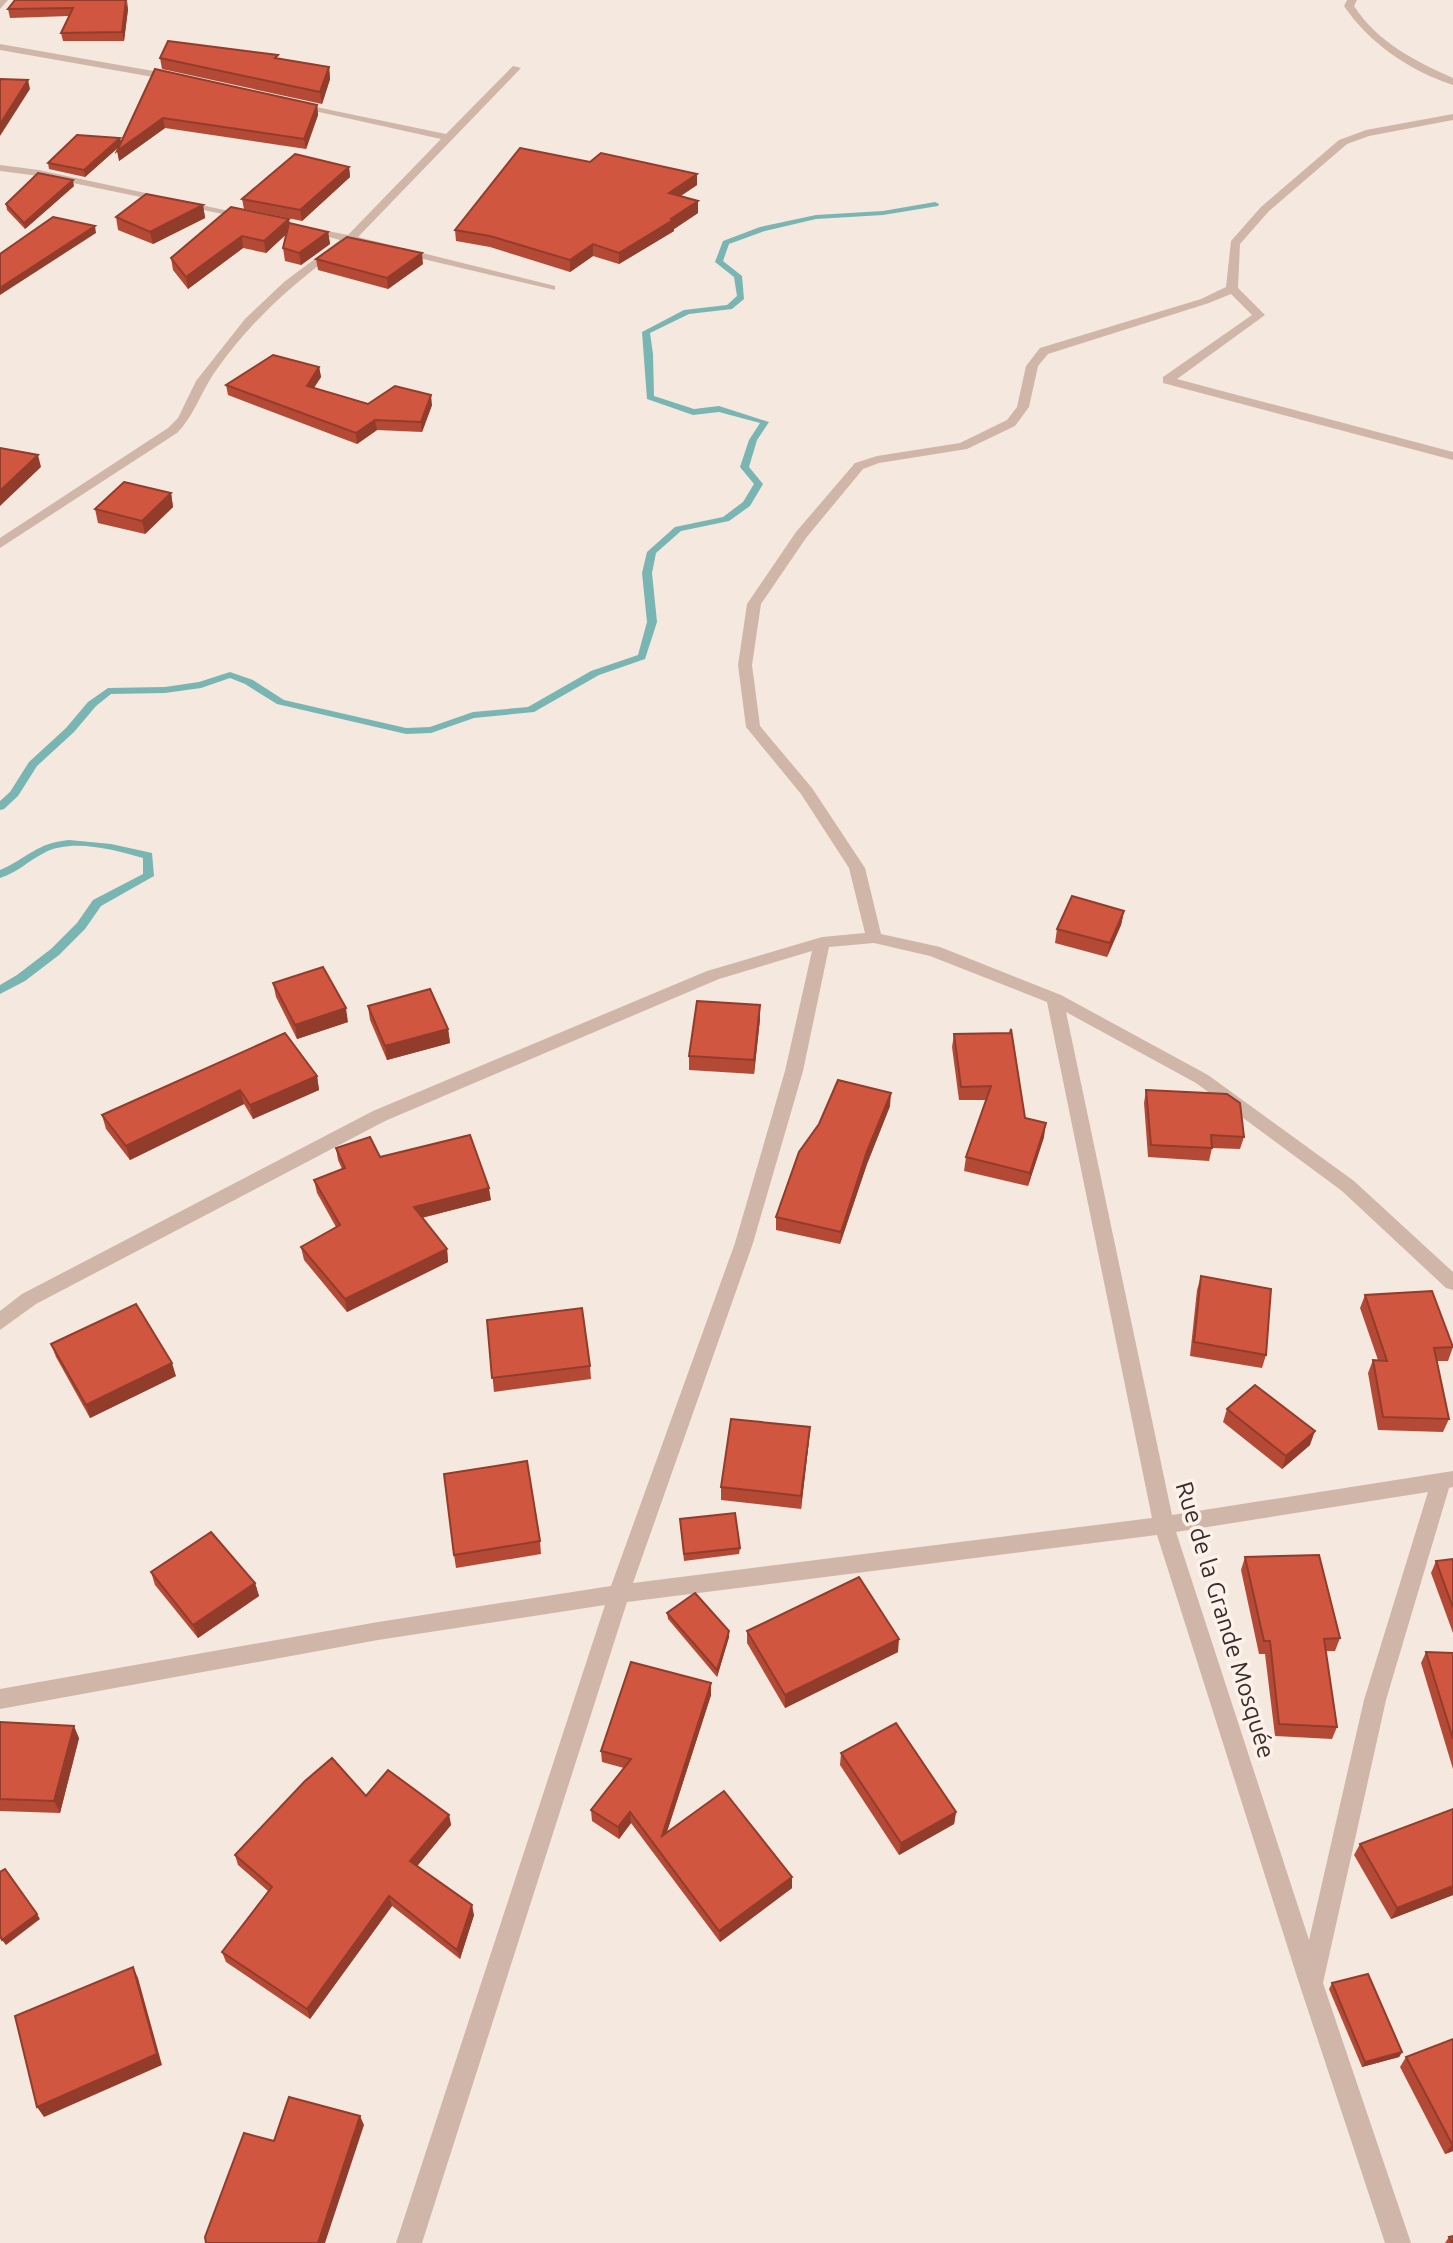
<svg xmlns="http://www.w3.org/2000/svg" width="1453" height="2243" viewBox="0 0 1453 2243" font-family="Ubuntu,sans-serif">
  <style>
    .lines { fill: none; stroke-linecap: round; stroke-linejoin: round }
    .stream { fill: #79b5b2; fill-rule: evenodd }
    .minor { fill: #cfb6a8; fill-rule: evenodd }
    .wall { fill: #b44a36 }
    .shaded-wall { fill: #923c2c }
    .building { fill: #d1563f; stroke: #923c2c; stroke-width: 2 }
    .labels { text-anchor: middle; stroke-width: 7; stroke-linejoin: round; paint-order: stroke }
    .near-street-label { font-size: 24px; fill: #3b2d29; stroke: #fcf2eb }
  </style>
  <rect width="100%" height="100%" fill="#f5e8de"/>
  <g class="lines">
    <!-- stream -->
    <g class="stream">
      <path d="M935 202 939 204 938 206 883 215 816 219 765 231 729 244 723 261 742 276 744 299 732 309 689 314 650 333 653 354 654 396 694 409 719 406 769 422 757 440 749 467 763 484 750 506 729 521 681 531 656 553 652 573 657 622 645 659 599 675 534 712 474 718 431 733 406 734 277 704 245 684 230 678 201 688 165 693 111 694 96 706 74 732 37 766 18 796 4 809 0 810V801L10 792 29 762 66 728 88 702 108 688 165 687 199 682 230 672 253 680 284 700 406 728 430 727 473 712 528 707 591 671 638 655 647 622 642 573 647 552 675 527 723 517 743 502 754 484 740 467 749 440 760 423 719 412 693 415 647 399 642 332 684 310 727 305 737 296 734 277 715 262 723 241 760 227 816 215 883 211Z"/>
      <path d="M69 840 111 844 152 853 154 876 101 906 85 929 59 955 25 981 0 994V985L17 975 51 949 77 923 93 900 143 874V858C114 850 72 838 44 853 28 861 17 873 0 878V870C28 858 36 843 69 840Z"/>
    </g>
    <!-- minor -->
    <g class="minor">
      <path d="M0 0H8L0 9Z"/>
      <path d="M1347 0H1357L1354 6C1377 42 1415 61 1453 78V85C1410 71 1369 43 1344 6Z"/>
      <path d="M0 44 176 75 181 78 176 81 0 50Z"/>
      <path d="M513 66 521 68 358 237 555 286V290L351 242C300 277 253 318 217 369 202 389 195 415 177 433L0 548V538L168 428 178 418 196 381 245 319 284 282 340 240 302 230V226L348 235 441 139 292 106V102L446 134Z"/>
      <path d="M1453 114V120L1369 136 1347 144 1269 211 1240 244 1238 288 1265 315 1177 379 1453 452V460L1163 383V377L1252 315 1231 294 1209 303 1048 354 1038 366 1029 407 1015 426 967 449 879 463 863 469 806 538 761 604 752 665 760 726 812 788 865 868 881 934 940 947 1061 995 1208 1075 1354 1181 1453 1272V1290L1446 1288 1342 1191 1196 1083 1066 1012 1172 1515 1453 1471V1487L1449 1488 1386 1700 1323 1983 1411 2243H1385L1299 1983 1157 1535 627 1602 422 2243H396L605 1605 378 1640 0 1709V1689L378 1622 611 1586 735 1243 785 1071 812 951 719 979 385 1121 36 1304 0 1330V1311L22 1294 373 1111 707 971 822 937 865 933 849 868 801 794 746 727 738 665 747 604 796 532 855 463 877 456 960 443 1007 420 1017 407 1026 366 1040 348 1201 299 1226 287 1231 241 1261 207 1339 140 1366 130ZM874 943 930 956 1047 1002 1152 1518 633 1583 753 1243 803 1071 829 947ZM1428 1492 1364 1700 1309 1940 1176 1532Z"/>
      <path d="M0 165 39 170 252 216 247 219 39 176 0 171Z"/>
    </g>
  </g>
  <!-- wall -->
  <g class="wall">
    <path d="M15 0 128 9 124 41H63L61 33 69 16 10 18 8 9Z"/>
    <path d="M160 58 278 59 329 67 330 79 322 104 162 69Z"/>
    <path d="M155 69 317 105 318 115 306 149 165 128 119 161 120 146 85 177 49 169 48 163 121 142Z"/>
    <path d="M349 167 350 177 302 221 244 209 242 199Z"/>
    <path d="M697 185 680 196 698 201V213L674 229V231L619 264 593 256 570 272 490 247 456 241 455 230Z"/>
    <path d="M74 186 25 229 7 210 6 204Z"/>
    <path d="M203 205 205 218 153 244 118 230 116 217Z"/>
    <path d="M231 207 290 223 328 232 330 244 301 265 285 261 283 248 286 234 266 253 243 248 188 289 173 270 171 258Z"/>
    <path d="M316 259 423 264 388 289 318 270Z"/>
    <path d="M319 367 321 377 314 388 368 404 432 405 422 432 377 430 357 444 228 395 226 385Z"/>
    <path d="M171 493 173 507 145 534 98 523 95 509Z"/>
    <path d="M1124 911 1121 925 1107 957 1055 943 1057 929Z"/>
    <path d="M273 983 348 1022 297 1039 276 997Z"/>
    <path d="M368 1006 448 1029 450 1043 387 1060 370 1020Z"/>
    <path d="M760 1019 754 1074 689 1070V1056Z"/>
    <path d="M954 1034 1025 1118 1044 1137 1028 1186 964 1171 966 1157 986 1100H959L952 1047Z"/>
    <path d="M317 1076 319 1090 253 1119 244 1104 130 1160 106 1129 102 1115Z"/>
    <path d="M1146 1090 1244 1137 1240 1149 1212 1148 1209 1161 1148 1157 1144 1103Z"/>
    <path d="M890 1106 867 1164 840 1244 776 1230V1217Z"/>
    <path d="M336 1148 380 1157 491 1200 422 1218 447 1249 448 1262 347 1312 304 1260 301 1247 336 1227 317 1193 314 1180 342 1169 338 1160Z"/>
    <path d="M1201 1276 1266 1355 1262 1368 1190 1356 1197 1290Z"/>
    <path d="M1365 1295 1453 1347 1448 1361H1437L1449 1419 1443 1432 1378 1430 1368 1373 1373 1360H1378L1360 1308Z"/>
    <path d="M487 1320 590 1366 591 1379 494 1392Z"/>
    <path d="M51 1344 176 1376 90 1418 56 1357Z"/>
    <path d="M1227 1409 1310 1445 1282 1469 1223 1422Z"/>
    <path d="M809 1440 801 1509 721 1500V1487Z"/>
    <path d="M680 1519 740 1548 739 1554 684 1561Z"/>
    <path d="M540 1541 541 1554 456 1568 454 1555Z"/>
    <path d="M1245 1557 1340 1638 1335 1651H1326L1337 1727 1332 1739 1275 1736 1265 1654H1259L1241 1570Z"/>
    <path d="M1453 1559V1633L1431 1573 1436 1561Z"/>
    <path d="M151 1572 255 1583 259 1596 198 1638 155 1585Z"/>
    <path d="M667 1613 729 1637 717 1677 668 1619Z"/>
    <path d="M747 1631 898 1652 785 1708 747 1643Z"/>
    <path d="M1426 1652 1453 1653V1769L1421 1663Z"/>
    <path d="M711 1683V1695L667 1832 792 1888 720 1942 631 1823 619 1839 592 1821 591 1810 624 1768 602 1762 601 1751Z"/>
    <path d="M0 1722 79 1738 60 1813 0 1811Z"/>
    <path d="M841 1753 956 1812 954 1824 899 1855 840 1765Z"/>
    <path d="M366 1796 449 1815 451 1825 417 1866 474 1915 460 1959 392 1906 310 2019 226 1962 222 1952 268 1891 238 1865 235 1855Z"/>
    <path d="M1453 1809V1895L1391 1919 1354 1855 1360 1844Z"/>
    <path d="M1332 1983 1402 2052 1399 2057 1362 2067 1329 1989Z"/>
    <path d="M1453 2039V2151L1445 2154 1400 2067 1406 2057Z"/>
    <path d="M1449 2237 1453 2243H1445Z"/>
  </g>
  <!-- shaded-wall -->
  <g class="shaded-wall">
    <path d="M127 0 128 9 124 41 122 32Z"/>
    <path d="M329 67 330 79 322 104 320 92Z"/>
    <path d="M28 80 30 89 0 136V124Z"/>
    <path d="M317 105 318 115 306 149 304 139Z"/>
    <path d="M163 118 165 128 119 161 117 151Z"/>
    <path d="M120 138 122 144 85 177 84 170Z"/>
    <path d="M349 167 350 177 302 221 300 210Z"/>
    <path d="M697 174V185L669 204V193Z"/>
    <path d="M73 180 74 186 25 229 24 223Z"/>
    <path d="M698 201V213L674 229V231L619 264V253Z"/>
    <path d="M203 205 205 218 153 244 150 232Z"/>
    <path d="M289 219 291 230 266 253 264 241Z"/>
    <path d="M95 226 96 233 0 295V288Z"/>
    <path d="M328 232 330 244 301 265 299 253Z"/>
    <path d="M242 236 243 248 188 289 186 277Z"/>
    <path d="M593 244V256L570 272V260Z"/>
    <path d="M422 253 423 264 388 289 387 278Z"/>
    <path d="M319 367 321 377 308 396 307 386Z"/>
    <path d="M431 395 432 405 422 432 421 422Z"/>
    <path d="M375 420 377 430 357 444 356 433Z"/>
    <path d="M38 455 41 467 0 506V491Z"/>
    <path d="M171 493 173 507 145 534 142 521Z"/>
    <path d="M1124 911 1121 925 1107 957 1110 943Z"/>
    <path d="M760 1005V1019L754 1074V1060Z"/>
    <path d="M346 1008 348 1022 297 1039 295 1025Z"/>
    <path d="M448 1029 450 1043 387 1060 385 1046Z"/>
    <path d="M317 1076 319 1090 253 1119 250 1105Z"/>
    <path d="M240 1090 244 1104 130 1160 126 1146Z"/>
    <path d="M891 1093 890 1106 867 1164 840 1244 841 1232 867 1151Z"/>
    <path d="M1046 1123 1044 1137 1028 1186 1030 1173Z"/>
    <path d="M489 1188 491 1200 416 1219 414 1207Z"/>
    <path d="M447 1249 448 1262 347 1312 345 1299Z"/>
    <path d="M172 1363 176 1376 90 1418 86 1405Z"/>
    <path d="M810 1427 809 1440 801 1509V1496Z"/>
    <path d="M1315 1431 1310 1445 1282 1469 1286 1456Z"/>
    <path d="M255 1583 259 1596 198 1638 193 1625Z"/>
    <path d="M729 1631V1637L717 1677V1670Z"/>
    <path d="M899 1639 898 1652 785 1708V1695Z"/>
    <path d="M711 1683V1695L662 1847V1836Z"/>
    <path d="M74 1726 79 1738 60 1813 54 1801Z"/>
    <path d="M630 1812 631 1823 619 1839 618 1827Z"/>
    <path d="M956 1812 954 1824 899 1855 901 1843Z"/>
    <path d="M449 1815 451 1825 413 1871 410 1861Z"/>
    <path d="M792 1877V1888L720 1942 719 1931Z"/>
    <path d="M1453 1886V1895L1391 1919 1397 1908Z"/>
    <path d="M389 1896 392 1906 310 2019 307 2009Z"/>
    <path d="M472 1905 474 1915 460 1959 457 1950Z"/>
    <path d="M37 1914 40 1919 6 1945 2 1940Z"/>
    <path d="M133 1967 138 1978 162 2065 44 2117 37 2107Z"/>
    <path d="M1402 2052 1399 2057 1362 2067 1365 2062Z"/>
    <path d="M360 2116 364 2125 325 2243H318Z"/>
    <path d="M1452 2144H1453V2151L1445 2154Z"/>
  </g>
  <!-- building -->
  <g class="building">
    <path d="M15 0H126L122 32 61 33 73 8 8 9Z"/>
    <path d="M168 41 278 55 275 58 329 67 320 92 160 58Z"/>
    <path d="M155 69 317 105 304 139 163 118 117 151Z"/>
    <path d="M0 79 28 80 0 124Z"/>
    <path d="M77 135 120 138 84 170 48 163Z"/>
    <path d="M520 148 590 162 601 153 697 174 669 193 698 201 671 219 673 220 619 253 593 244 570 260 490 236 455 230Z"/>
    <path d="M295 154 349 167 300 210 242 199Z"/>
    <path d="M38 173 73 180 24 223 6 204Z"/>
    <path d="M146 194 203 205 150 232 116 217Z"/>
    <path d="M231 207 289 219 264 241 242 236 186 277 171 258Z"/>
    <path d="M53 217 95 226 0 288V254Z"/>
    <path d="M289 223 328 232 299 253 283 248Z"/>
    <path d="M347 237 422 253 387 278 316 259Z"/>
    <path d="M273 355 319 367 307 386 368 404 395 386 431 395 421 422 375 420 356 433 226 385Z"/>
    <path d="M0 448 38 455 0 491Z"/>
    <path d="M124 482 171 493 142 521 95 509Z"/>
    <path d="M1072 896 1124 911 1110 943 1057 929Z"/>
    <path d="M323 967 346 1008 295 1025 273 983Z"/>
    <path d="M430 989 448 1029 385 1046 368 1006Z"/>
    <path d="M697 1001 760 1005 754 1060 689 1056Z"/>
    <path d="M1011 1029 1025 1118 1046 1123 1030 1173 966 1157 991 1086 961 1087 954 1034 1010 1033Z"/>
    <path d="M285 1033 317 1076 250 1105 240 1090 126 1146 102 1115Z"/>
    <path d="M838 1080 891 1093 867 1151 841 1232 776 1217 799 1152 819 1124Z"/>
    <path d="M1146 1090 1227 1094 1240 1103 1244 1137 1211 1135 1212 1148 1151 1145Z"/>
    <path d="M470 1135 489 1188 414 1207 447 1249 345 1299 301 1247 340 1225 314 1180 345 1168 336 1148 370 1137 380 1157Z"/>
    <path d="M1201 1276 1271 1289 1266 1355 1194 1342Z"/>
    <path d="M1432 1291 1453 1347 1434 1348 1449 1419 1383 1417 1373 1360 1387 1361 1365 1295Z"/>
    <path d="M136 1304 172 1363 86 1405 51 1344Z"/>
    <path d="M582 1308 590 1366 492 1378 487 1320Z"/>
    <path d="M1255 1385 1315 1431 1286 1456 1227 1409Z"/>
    <path d="M731 1419 810 1427 801 1496 721 1487Z"/>
    <path d="M527 1461 540 1541 454 1555 444 1474Z"/>
    <path d="M735 1513 740 1548 684 1554 680 1519Z"/>
    <path d="M211 1532 255 1583 193 1625 151 1572Z"/>
    <path d="M1319 1555 1340 1638 1324 1639 1337 1727 1279 1724 1270 1641H1264L1245 1557Z"/>
    <path d="M1453 1559V1608L1436 1561Z"/>
    <path d="M859 1577 899 1639 785 1695 747 1631Z"/>
    <path d="M695 1593 729 1631 717 1670 667 1613Z"/>
    <path d="M1426 1652 1453 1653V1739Z"/>
    <path d="M631 1662 711 1683 662 1836 724 1791 792 1877 719 1931 630 1812 618 1827 591 1810 631 1759 601 1751Z"/>
    <path d="M0 1722 74 1726 54 1801 0 1799Z"/>
    <path d="M896 1723 956 1812 901 1843 841 1753Z"/>
    <path d="M332 1758 366 1796 388 1770 449 1815 410 1861 472 1905 457 1950 389 1896 307 2009 222 1952 272 1887 235 1855 305 1781Z"/>
    <path d="M1453 1809V1886L1397 1908 1360 1844Z"/>
    <path d="M5 1869 37 1914 2 1940 0 1936V1872Z"/>
    <path d="M133 1967 157 2054 37 2107 15 2016Z"/>
    <path d="M1368 1974 1402 2052 1365 2062 1332 1983Z"/>
    <path d="M1453 2039V2144H1452L1406 2057Z"/>
    <path d="M289 2097 360 2116 318 2243H206L205 2237 244 2133 274 2141Z"/>
    <path d="M1453 2236V2243H1452L1449 2237Z"/>
  </g>
  <g class="labels">
    <!-- near-street labels -->
    <g class="near-street-label">
      <text transform="translate(1225 1620) rotate(73)" y="8">Rue de la Grande Mosquée</text>
    </g>
  </g>
</svg>
